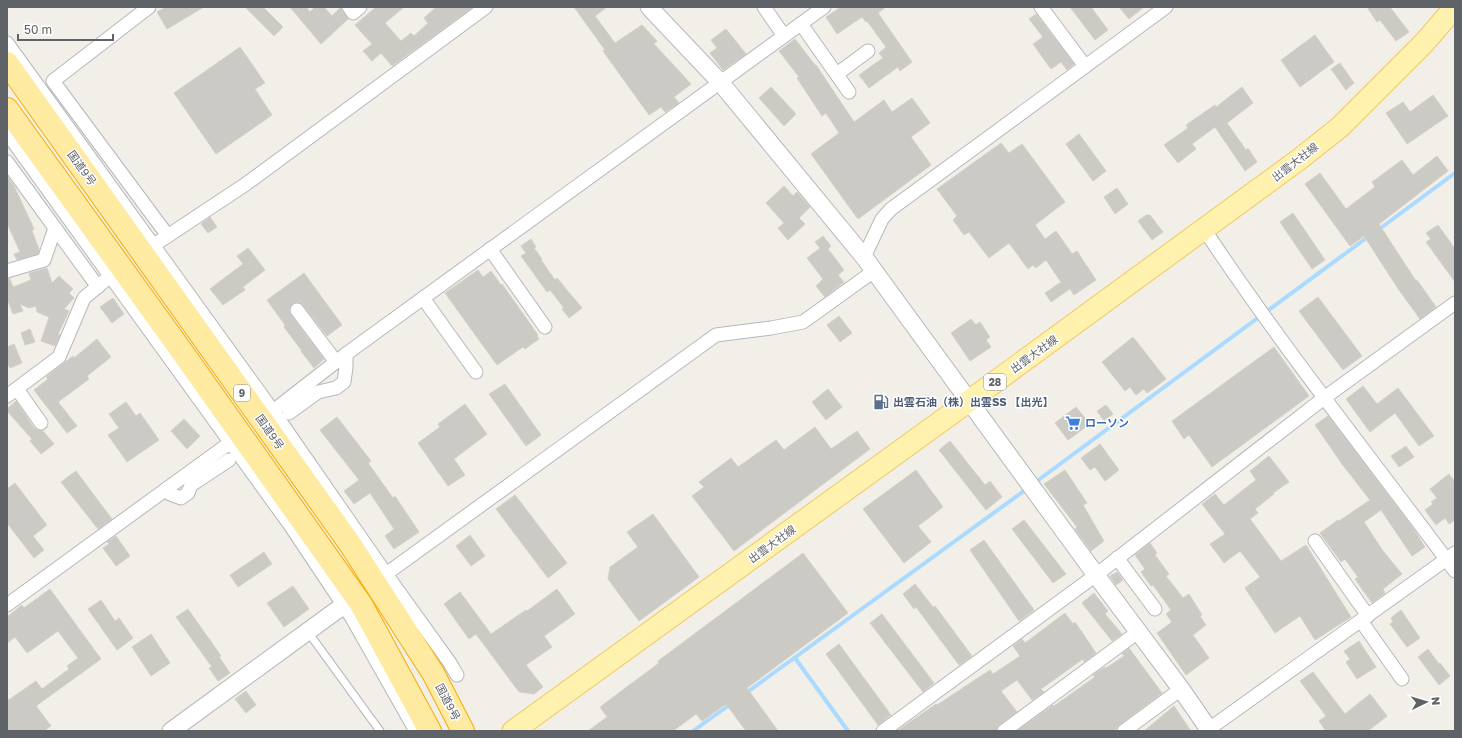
<svg xmlns="http://www.w3.org/2000/svg" width="1462" height="738" viewBox="0 0 1462 738" font-family="'Golos Text','Noto Sans JP',sans-serif">
  <style>
    .lines { fill: none; stroke-linecap: round; stroke-linejoin: round }
    .stream { stroke: #aadaff; stroke-width: 4 }
    .building { fill: #cccac5; stroke: #d6d1c6 }
    .service-casing { stroke: #b5b8bc; stroke-width: 9 }
    .minor-casing { stroke: #b5b8bc; stroke-width: 15 }
    .tertiary-casing { stroke: #b5b8bc; stroke-width: 19 }
    .primary-casing { stroke: #f2c960; stroke-width: 23 }
    .trunk-casing { stroke: #f9ab00; stroke-width: 24 }
    .service { stroke: #fff; stroke-width: 7 }
    .minor { stroke: #fff; stroke-width: 13 }
    .tertiary { stroke: #fff; stroke-width: 17 }
    .primary { stroke: #fff2af; stroke-width: 21 }
    .trunk { stroke: #feeaa1; stroke-width: 22 }
    .labels { text-anchor: middle; stroke-width: 3; stroke-linejoin: round; paint-order: stroke }
    .shield { fill: #fff; stroke: #8f9295; stroke-width: 1 }
    .shield-label { font-size: 10px; font-weight: bold; fill: #5f6368 }
    .street-label { font-size: 11px; fill: #5f6368; stroke: #fff }
    .service-label { font-size: 11px; font-weight: bold; fill: #4e5e75; stroke: #fff; text-anchor: start }
    .shop-label { font-size: 11px; font-weight: bold; fill: #366cbe; stroke: #fff; text-anchor: start }
  </style>
  <rect width="100%" height="100%" fill="#f1efe8"/>
  <g class="lines">
    <!-- stream -->
    <g class="stream">
      <path d="M1378 230 1455 173"/>
      <path d="M1033 484 1369 236"/>
      <path d="M795 658 848 731"/>
      <path d="M746 693 1028 488"/>
      <path d="M693 731 732 703"/>
    </g>
  </g>
  <!-- building -->
  <g class="building">
    <path d="M166 7H204L167 29 157 12Z"/>
    <path d="M245 7H263L283 27 274 36Z"/>
    <path d="M290 7H306L310 12 315 7H324L332 16 341 7 342 11 348 19 321 44Z"/>
    <path d="M376 7H404L385 23 401 41 411 33 414 36 428 23 424 18 436 7H473L392 66 381 53 372 61 363 51 372 44 355 25Z"/>
    <path d="M574 7H607L595 16 615 43 642 25 657 41 654 44 691 84 674 97 679 103 665 112 661 107 649 115 603 51 605 50Z"/>
    <path d="M841 7H886L878 13 912 62 900 71 898 67 869 88 859 75 883 58 879 53 886 47 867 21 866 22 862 17 837 34 826 17Z"/>
    <path d="M1070 7H1091L1108 30 1095 40Z"/>
    <path d="M1119 7H1144L1129 19Z"/>
    <path d="M1367 7H1390L1409 32 1396 41 1380 20 1377 22Z"/>
    <path d="M1036 14 1074 64 1067 70 1061 62 1051 69 1033 44 1043 37 1029 19Z"/>
    <path d="M726 29 746 54 723 70 710 53 717 48 711 40Z"/>
    <path d="M1315 35 1334 62 1300 87 1281 60Z"/>
    <path d="M795 39 815 65H816L854 122 884 100 892 112 912 98 930 123 911 137 931 165 858 219 811 154 839 133 826 113 822 116 797 78 799 77 779 51Z"/>
    <path d="M240 47 265 83 255 89 272 115 216 154 174 93Z"/>
    <path d="M1340 63 1354 83 1346 90 1331 69Z"/>
    <path d="M771 87 796 114 784 126 759 98Z"/>
    <path d="M1242 87 1253 103 1227 123 1246 150 1248 148 1257 162 1245 171 1215 127 1192 144 1196 149 1178 163 1164 145 1188 128 1186 125 1215 105 1216 107Z"/>
    <path d="M1433 95 1448 116 1407 144 1386 113 1403 102 1410 112Z"/>
    <path d="M1079 134 1106 171 1093 181 1066 144Z"/>
    <path d="M1001 143 1009 153 1022 144 1065 202 1035 225 1045 239 1056 231 1072 254 1077 251 1096 280 1074 295 1070 289 1051 302 1045 293 1061 282 1046 260 1036 268 1033 265 1028 269 1009 243 989 258 969 232 964 235 953 220 957 216 937 189Z"/>
    <path d="M1437 156 1448 171 1379 224 1416 281 1417 280 1436 307 1420 319 1399 290 1364 236 1350 246 1305 184 1320 173 1346 209 1375 187 1372 182 1402 160 1413 175Z"/>
    <path d="M7 176 14 186 34 229 32 231 39 249 38 254 17 260 14 254 20 252 7 223Z"/>
    <path d="M784 186 793 196 797 192 810 207 799 218 805 224 788 240 778 228 784 223 766 203Z"/>
    <path d="M1117 188 1128 204 1115 214 1104 197Z"/>
    <path d="M1293 213 1325 260 1312 269 1280 222Z"/>
    <path d="M1146 215H1150L1163 232 1152 240 1138 221Z"/>
    <path d="M210 217 217 227 208 233 201 224Z"/>
    <path d="M1438 225 1455 249V282L1426 242 1431 239 1426 233Z"/>
    <path d="M823 236 831 246 828 249 844 270 838 275 844 282 825 297 816 286 823 279 807 258 820 248 815 242Z"/>
    <path d="M531 239 536 247 534 248 542 259 541 260 555 280 557 278 582 308 569 318 562 309 564 308 550 290 547 292 521 256 526 253 521 246Z"/>
    <path d="M248 248 265 270 243 287 245 290 223 305 210 289 243 264 237 256Z"/>
    <path d="M47 268 52 283 59 276 73 289 69 293 74 298 64 309 69 311 58 334 60 335 55 346 41 341 49 317 37 312 36 306 29 308 20 304 23 311 13 314 7 298V279H10L13 287 31 280 29 273Z"/>
    <path d="M478 270 483 277 491 271 501 285 502 284 538 335 537 336 539 339 525 349 523 347 497 365 445 293Z"/>
    <path d="M304 273 342 325 327 336 303 305 300 303 296 302 290 307 289 311 291 315 324 359 314 368 301 351H302L284 327 285 325 267 300Z"/>
    <path d="M1318 297 1362 356 1343 370 1299 311Z"/>
    <path d="M113 298 124 314 112 323 100 307Z"/>
    <path d="M839 316 852 333 840 342 827 325Z"/>
    <path d="M971 319 976 325 980 322 990 337 986 340 991 347 970 361 951 333Z"/>
    <path d="M30 329 35 342 25 345 21 333Z"/>
    <path d="M1133 337 1166 379 1147 393 1144 389 1136 395 1130 387 1125 391 1102 362Z"/>
    <path d="M97 339 111 357 87 376 89 379 58 402 77 426 67 433 34 390 48 379 46 377 73 356 74 358Z"/>
    <path d="M14 344 22 363 10 368 7 363V347Z"/>
    <path d="M1274 347 1309 396 1212 467 1189 435 1184 439 1172 421Z"/>
    <path d="M505 384 541 435 526 446 489 394Z"/>
    <path d="M1363 386 1377 404 1398 388 1434 436 1419 446 1395 413 1370 432 1346 399Z"/>
    <path d="M828 389 842 407 826 420 812 402Z"/>
    <path d="M16 401 34 428 38 430 43 431 54 444 41 454 30 441 32 439 7 411V409Z"/>
    <path d="M126 402 136 416 140 413 159 440 127 462 108 435 119 428 109 414Z"/>
    <path d="M465 404 487 434 454 459 465 475 448 486 418 443 440 427 438 424Z"/>
    <path d="M1106 405 1113 414 1104 421 1097 411Z"/>
    <path d="M1076 407 1090 424 1068 440 1055 423Z"/>
    <path d="M1328 416 1413 528 1425 547 1412 556 1381 510 1364 522 1383 551 1402 574 1383 589 1385 593 1372 603 1355 579 1358 577 1345 559 1341 562 1320 533 1338 520 1339 521 1370 500 1342 464 1315 425Z"/>
    <path d="M337 417 371 461 368 463 393 498 395 496 419 532 394 549 385 536 394 529 370 493 354 504 344 491 359 480 320 430Z"/>
    <path d="M184 419 200 436 187 449 171 431Z"/>
    <path d="M815 427 831 449 857 431 870 449 734 551 692 496 704 487 699 482 731 458 738 467 776 440 784 450Z"/>
    <path d="M950 441 985 485 990 481 1002 497 986 510 939 450Z"/>
    <path d="M1100 444 1119 470 1105 481 1095 467 1090 470 1081 458Z"/>
    <path d="M1406 446 1414 457 1399 467 1391 456Z"/>
    <path d="M1269 456 1289 482 1273 493 1274 494 1255 509 1258 513 1250 519 1281 561 1306 545 1351 617 1315 640 1300 616 1275 633 1245 588 1260 577 1240 551 1224 563 1210 544 1225 534 1202 504 1215 494 1224 505 1256 480 1250 471Z"/>
    <path d="M916 470 943 507 918 526 931 542 904 563 863 509Z"/>
    <path d="M1065 470 1087 503 1083 505 1104 541 1091 551 1075 529 1077 527 1044 484Z"/>
    <path d="M76 471 112 519 98 529 61 482Z"/>
    <path d="M1449 474 1455 482V520L1449 524 1445 518 1436 525 1425 510 1433 504 1431 502 1437 498 1430 489Z"/>
    <path d="M15 483 47 525 33 536 44 550 34 558 7 523V489Z"/>
    <path d="M515 495 567 563 548 578 496 509Z"/>
    <path d="M653 514 699 577 639 621 608 579 610 567 638 547 627 532Z"/>
    <path d="M1024 520 1066 574 1053 583 1012 529Z"/>
    <path d="M470 535 485 556 471 566 456 546Z"/>
    <path d="M116 536 130 556 116 566 103 548 109 544 107 542Z"/>
    <path d="M984 540 1034 610 1019 621 970 550Z"/>
    <path d="M1150 543 1157 553 1155 555 1169 574 1166 576 1183 598 1189 594 1202 615 1200 616 1206 625 1193 635 1209 658 1186 675 1157 633 1172 622 1166 614 1171 610 1153 585 1151 586 1141 572 1145 569 1135 555Z"/>
    <path d="M264 552 272 564 238 587 230 575Z"/>
    <path d="M803 553 848 613 747 688 778 731H746L726 704 702 721 696 714 673 731H588L607 717 600 707 659 663 658 661Z"/>
    <path d="M1117 572 1123 580 1116 585 1110 576Z"/>
    <path d="M915 584 933 607 935 606 972 656 959 665 916 607 914 609 903 594Z"/>
    <path d="M293 586 309 609 284 627 267 603Z"/>
    <path d="M50 589 101 659 36 706 51 726 44 731H7V701L36 681 42 689 69 669 67 666 78 658 58 631 27 653 15 637 7 643V617L22 605 24 608Z"/>
    <path d="M557 589 575 614 544 636 552 647 526 665 543 687 534 694 519 692 476 634 469 639 444 604 460 592 491 634 526 610 527 611Z"/>
    <path d="M1094 593 1108 611 1105 614 1122 634 1112 641 1082 603Z"/>
    <path d="M101 600 115 621 119 618 133 638 117 650 88 609Z"/>
    <path d="M188 609 221 656 219 657 230 673 218 681 209 668 212 667 176 617Z"/>
    <path d="M1401 610 1420 638 1407 647 1390 624 1393 622 1391 618Z"/>
    <path d="M1065 613 1073 624 1075 622 1096 653 1084 662 1083 659 1041 689 1044 692 1032 700 1017 680 1001 691 1017 712 999 725 996 731H897L936 704 937 705 990 670 993 674 1020 656 1013 646 1022 639 1025 643Z"/>
    <path d="M882 614 934 683 923 692 870 623Z"/>
    <path d="M151 634 170 663 151 676 132 647Z"/>
    <path d="M1359 641 1376 667 1357 679 1346 662 1350 659 1344 651Z"/>
    <path d="M839 644 891 715 878 725 826 654Z"/>
    <path d="M1129 648 1162 693 1119 725 1116 729 1113 731H1017L1053 705 1054 706 1095 677 1093 675 1105 667 1106 668 1124 656 1122 654Z"/>
    <path d="M1428 649 1439 664 1440 663 1450 676 1439 685 1418 657Z"/>
    <path d="M1313 672 1345 714 1370 694 1387 716 1368 731H1326L1319 721 1326 716 1300 681Z"/>
    <path d="M246 691 256 705 246 713 235 699Z"/>
    <path d="M1174 706 1191 731H1144Z"/>
  </g>
  <g class="lines">
    <!-- service casing -->
    <g class="service-casing">
      <path id="service" d="M308 632 380 731"/>
    </g>
    <!-- minor casing -->
    <g class="minor-casing">
      <g id="minor">
        <path d="M149 7 53 81 168 236"/>
        <path d="M349 7 353 13 360 7"/>
        <path d="M764 7 784 36"/>
        <path d="M1041 7 1085 66"/>
        <path d="M801 24 849 92"/>
        <path d="M7 43 273 411 386 574 450 663 457 675"/>
        <path d="M837 74 868 51"/>
        <path d="M7 133 290 525 352 618 416 731"/>
        <path d="M7 162 98 287"/>
        <path d="M1204 229C1282 347 1371 458 1455 571"/>
        <path d="M154 245 246 184 486 7"/>
        <path d="M490 249 545 327"/>
        <path d="M864 257 882 219 891 209 1166 7"/>
        <path d="M7 271 44 260 55 228"/>
        <path d="M423 298 476 372"/>
        <path d="M297 310 336 362"/>
        <path d="M17 389 41 423"/>
        <path d="M7 396 59 357 84 298 109 277"/>
        <path d="M273 411 346 354 824 7"/>
        <path d="M289 413 318 392 336 388 344 382 346 367V354"/>
        <path d="M166 489 170 494 181 498 188 493 191 485 229 460"/>
        <path d="M1315 541 1368 616"/>
        <path d="M1117 558 1155 609"/>
        <path d="M386 574 716 335 771 328 803 322 874 271"/>
        <path d="M7 605 231 442"/>
        <path d="M1361 621 1402 679"/>
        <path d="M1209 729 1455 553"/>
        <path d="M883 731 1096 575 1324 398 1455 303"/>
        <path d="M1004 731 1138 632"/>
        <path d="M1124 731 1181 689"/>
      </g>
    </g>
    <!-- tertiary casing -->
    <g class="tertiary-casing">
      <g id="tertiary">
        <path d="M649 7 720 82 864 257 1096 575 1181 689 1210 731"/>
        <path d="M171 731 344 605"/>
      </g>
    </g>
    <!-- primary casing -->
    <g class="primary-casing">
      <path id="primary" d="M513 731 969 401 1301 158 1340 127 1424 43 1455 7"/>
    </g>
    <!-- trunk casing -->
    <g class="trunk-casing">
      <g id="trunk">
        <path d="M7 63 350 544 433 673 463 731"/>
        <path d="M7 109 183 353 361 604 430 731"/>
      </g>
    </g>
    <!-- service -->
    <use href="#service" class="service"/>
    <!-- minor -->
    <use href="#minor" class="minor"/>
    <!-- tertiary -->
    <use href="#tertiary" class="tertiary"/>
    <!-- primary -->
    <use href="#primary" class="primary"/>
    <!-- trunk -->
    <use href="#trunk" class="trunk"/>
  </g>
  <!-- icons -->
  <defs>
    <g id="fuel-bare" transform="scale(1.2)"><path d="M-5.5-6h7V0h2V4h1.3V-2.5L3-4.5l.8-.8L6-3V5H2.5V1h-1V6h-7ZM-4.2-4.7v3.2H.2V-4.7Z" fill="#5c6f8a" stroke="#fff" stroke-width="2.5" paint-order="stroke"/></g>
    <g id="supermarket-bare" transform="scale(1.2)"><path d="M-6-5.5h2.5l.6 2H6L4.5 2H-2.5L-4.4-4H-6ZM-1.5 3.2a1.3 1.3 0 1 0 .1 0ZM3 3.2a1.3 1.3 0 1 0 .1 0Z" fill="#3f7fe0" stroke="#fff" stroke-width="2.5" paint-order="stroke"/></g>
  </defs>
  <g fill-rule="evenodd">
    <use href="#fuel-bare" x="881" y="402"/>
    <use href="#supermarket-bare" x="1073" y="423"/>
  </g>
  <g class="labels">
    <!-- shield labels -->
    <g class="shield">
      <rect x="984" y="374" width="22" height="16" rx="3"/>
      <rect x="234" y="385" width="16" height="16" rx="3"/>
    </g>
    <g class="shield-label">
      <text x="995" y="386">28</text>
      <text x="242" y="397">9</text>
    </g>
    <!-- street labels -->
    <g class="street-label">
      <text transform="translate(1295 162) rotate(-38)" y="4">出雲大社線</text>
      <text transform="translate(82 168) rotate(54)" y="4">国道9号</text>
      <text transform="translate(1034 354) rotate(-36)" y="4">出雲大社線</text>
      <text transform="translate(270 432) rotate(55)" y="4">国道9号</text>
      <text transform="translate(772 544) rotate(-36)" y="4">出雲大社線</text>
      <text transform="translate(448 702) rotate(62)" y="4">国道9号</text>
    </g>
    <!-- service labels -->
    <g class="service-label">
      <text x="893" y="406">出雲石油（株）出雲SS 【出光】</text>
    </g>
    <!-- shop labels -->
    <g class="shop-label">
      <text x="1085" y="427">ローソン</text>
    </g>
  </g>
  <!-- border -->
  <rect width="1462" height="738" fill="none" stroke="#5f6368" stroke-width="16"/>
  <!-- north arrow -->
  <g transform="translate(1426 702) rotate(85)" stroke="#ffffff" stroke-width="3" paint-order="stroke">
  <path d="M0-3L7 15L0 10L-7 15Z" fill="#5f6368"/>
  <text y="-6" font-size="11" font-weight="bold" text-anchor="middle" fill="#5f6368">N</text>
  </g>
  <!-- scale -->
  <path d="M18 34v6h95v-6" fill="none" stroke="#5f6368" stroke-width="2"/>
  <text x="24" y="34" font-size="12" fill="#5f6368" stroke="#ffffff" stroke-width="3" paint-order="stroke">50 m</text>
</svg>
